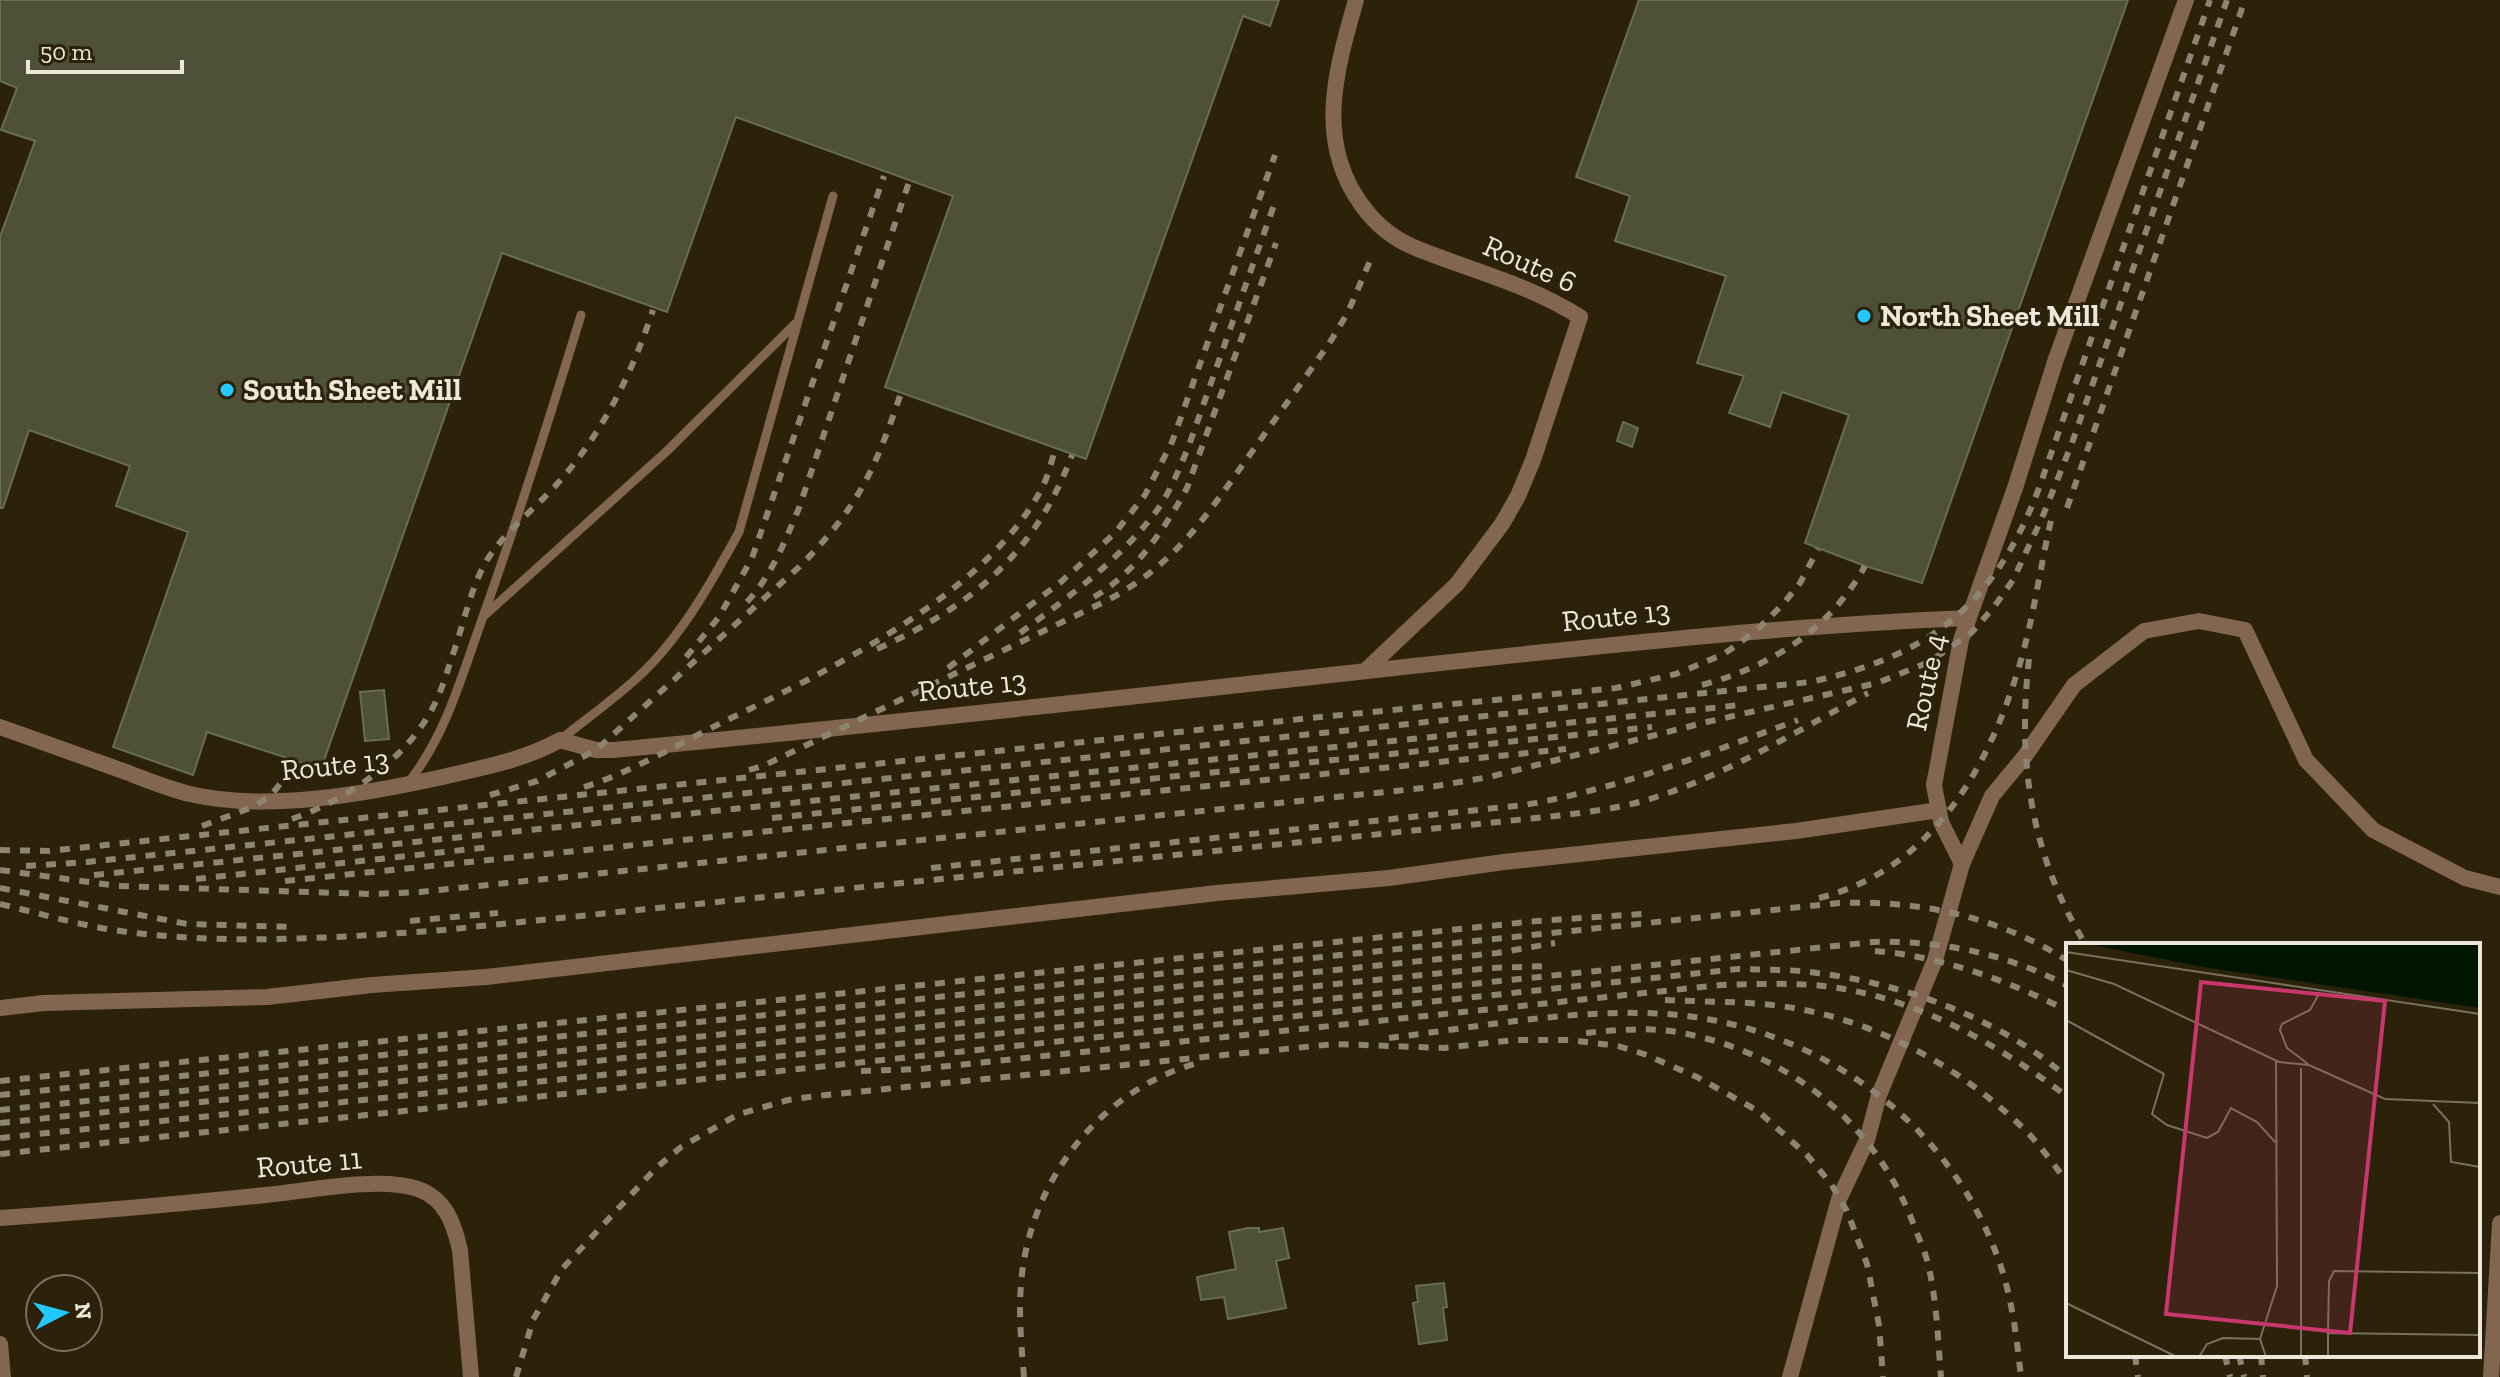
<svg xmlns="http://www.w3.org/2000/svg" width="2500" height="1377" viewBox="0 0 2500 1377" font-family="'Zilla Slab',serif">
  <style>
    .building { fill: #4e5138; stroke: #696d52; stroke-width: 2 }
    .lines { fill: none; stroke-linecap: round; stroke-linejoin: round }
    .service { stroke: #836650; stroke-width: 9 }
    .minor { stroke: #836650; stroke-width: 16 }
    .rail { stroke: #8d8572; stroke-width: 6; stroke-dasharray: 10 10; stroke-linecap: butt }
    .poi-dot { fill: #23c9fe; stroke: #2c220a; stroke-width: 3 }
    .labels { text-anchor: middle; stroke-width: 6; stroke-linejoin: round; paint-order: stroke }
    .street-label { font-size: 30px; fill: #ede7d9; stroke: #2c220a }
    .poi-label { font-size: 30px; font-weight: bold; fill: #ede7d9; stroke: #2c220a; text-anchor: start }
    .inset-road { fill: none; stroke: #79715d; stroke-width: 2 }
    .view { fill: #c8376e; fill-opacity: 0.15; stroke: #c8376e; stroke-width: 4 }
    .inset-edge { fill: none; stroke: #ede7d9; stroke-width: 4 }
  </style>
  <rect width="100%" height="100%" fill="#2c220a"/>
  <!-- building -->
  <g class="building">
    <path d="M0 0H1279L1270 26 1243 16 1086 459 885 387 953 196 736 117 667 312 502 253 321 769 207 732 193 775 113 747 188 532 116 506 130 466 29 430 3 508H0V237L35 141 1 130 17 88 0 81Z"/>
    <path d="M1639 0H2128L1922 583 1865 566 1805 543 1849 415 1782 392 1770 427 1729 413 1744 376 1697 363 1726 276 1615 241 1630 196 1576 177Z"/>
    <path d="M1623 422 1638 428 1632 447 1617 441Z"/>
    <path d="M384 690 389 739 365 741 360 692Z"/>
    <path d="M1248 1228H1259V1232L1283 1228 1289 1258 1276 1261 1286 1308 1228 1319 1224 1297 1201 1300 1197 1277 1236 1269 1229 1232Z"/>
    <path d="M1444 1283 1447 1307 1443 1308 1447 1340 1419 1344 1413 1303 1418 1302 1416 1286Z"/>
  </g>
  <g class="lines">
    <!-- service -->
    <g class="service">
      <path d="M485 615 667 451 795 324"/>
      <path d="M560 740C586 719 613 700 637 678 680 639 711 583 739 532L833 196"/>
      <path d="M408 783C444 738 460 682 479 628 516 525 549 420 581 315"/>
    </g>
    <!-- minor -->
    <g class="minor">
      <path d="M1356 0C1336 70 1315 140 1361 204 1375 224 1395 240 1418 249 1473 271 1530 285 1580 317L1533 460 1518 496 1502 524 1457 584 1365 671"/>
      <path d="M0 727C42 742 84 757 126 772 147 780 168 789 190 794 266 812 364 794 438 778 481 768 522 761 560 740L596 750H614C868 726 1122 698 1376 670 1573 649 1770 626 1969 618"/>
      <path d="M1962 864 1992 796 2025 756 2074 685 2144 631 2199 621 2245 630 2306 760 2373 830 2465 878 2500 887"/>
      <path d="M0 1008 44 1003 267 997 372 985 486 977 1217 893 1389 878 1504 862 1796 831 1939 810"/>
      <path d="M0 1218C89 1212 178 1204 266 1195 307 1191 380 1176 418 1189 446 1199 454 1224 460 1250L471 1377"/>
      <path d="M0 1344 3 1377"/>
      <path d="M1790 1377 1839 1199 1867 1140 1879 1095 1935 960 1962 864 1941 822 1934 785 1961 640 2015 488 2056 359 2186 0"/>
      <path d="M2491 1377 2500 1223"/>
    </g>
    <!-- rail -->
    <g class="rail">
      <path d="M2067 508 2245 0"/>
      <path d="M1094 597C1136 572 1164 530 1187 488L1276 243"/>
      <path d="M747 602C772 575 785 541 799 508L909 182"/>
      <path d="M1020 633C1070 596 1121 559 1158 509 1171 490 1179 469 1188 448L1274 205"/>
      <path d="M877 649C972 606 1035 554 1072 455"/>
      <path d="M686 657 719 617 752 558 884 176"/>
      <path d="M2029 659C2017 762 2031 856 2086 945"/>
      <path d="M948 668 1062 581 1115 533 1145 495 1172 442 1275 155"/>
      <path d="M1702 685C1772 666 1829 630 1865 566"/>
      <path d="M749 770 765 765 1108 600C1177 563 1207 515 1251 453 1278 415 1306 377 1332 339L1348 312 1373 254"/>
      <path d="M584 787C631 772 677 745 721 723 826 672 984 596 1041 490 1048 477 1051 463 1055 450"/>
      <path d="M490 795 537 781 596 750 799 567C858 508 875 470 901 393"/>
      <path d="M772 818 1652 727"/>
      <path d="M292 819C351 798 412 756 438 697 445 680 450 663 456 645 465 618 472 585 487 560 506 530 534 510 557 484 602 434 632 374 653 310"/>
      <path d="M202 826 253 807 272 794 296 764"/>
      <path d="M0 850 49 851 1311 718 1616 688 1676 674 1724 654 1757 630 1784 603 1800 583 1818 549"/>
      <path d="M26 866 87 862 1810 682C1931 656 1995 604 2039 488L2210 0"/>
      <path d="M931 868 1524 805C1619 789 1708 753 1798 720"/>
      <path d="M0 870 118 886 372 894 420 892 1424 788 1489 777 1707 722 1877 683 1929 662 1971 633 1994 607 2013 580 2042 518 2072 443 2227 0"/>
      <path d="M94 875 1741 705"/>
      <path d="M196 879 490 847"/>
      <path d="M285 881 1566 749"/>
      <path d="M0 888 187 924 294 927"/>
      <path d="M1819 898C1933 870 1991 764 2021 660 2035 611 2041 561 2053 512"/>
      <path d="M0 904C38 913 75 924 113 930 222 946 334 938 443 930L1556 816C1588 812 1622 808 1653 798 1729 774 1798 730 1868 693"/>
      <path d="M410 921 498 913"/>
      <path d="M1875 951C1941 956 2009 981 2068 1011"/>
      <path d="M1665 1000C1703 1002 1742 1001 1780 1006 1872 1018 1956 1064 2022 1127 2039 1143 2053 1164 2068 1183"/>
      <path d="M1586 1033C1616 1030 1647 1027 1677 1032 1788 1052 1876 1122 1915 1228 1920 1241 1926 1254 1929 1268 1937 1304 1938 1341 1941 1377"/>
      <path d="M1389 1038C1479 1027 1576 1008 1666 1014 1817 1024 1955 1124 2002 1270 2013 1305 2017 1341 2021 1377"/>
      <path d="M861 1071 920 1069 1721 985C1752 984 1782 983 1813 985 1909 993 1993 1041 2068 1097"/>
      <path d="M0 1081 1537 921 1642 914"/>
      <path d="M0 1095 1839 903C1920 900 1999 917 2068 961"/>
      <path d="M0 1110 1497 953 1555 943"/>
      <path d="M0 1123 1490 968 1550 966"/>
      <path d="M0 1138 1873 942C1940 940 2008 954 2068 986"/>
      <path d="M0 1154 1738 969C1764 970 1791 969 1817 973 1905 984 2001 1019 2068 1078"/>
      <path d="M2135 1355 2138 1377"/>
      <path d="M2225 1355 2230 1377"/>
      <path d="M2239 1355 2244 1377"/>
      <path d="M2261 1355 2263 1377"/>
      <path d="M2305 1355 2307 1377"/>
      <path d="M516 1377 533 1320 562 1269 655 1169 681 1147 739 1114 788 1100 816 1096 1335 1044 1444 1048 1514 1040H1570L1618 1046 1644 1054 1697 1077 1758 1111 1807 1155 1831 1184 1847 1211 1867 1264 1879 1325 1883 1377"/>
      <path d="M1024 1377C1021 1343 1018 1308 1022 1274 1033 1178 1101 1091 1194 1064"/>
    </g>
  </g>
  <!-- markers -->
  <g class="poi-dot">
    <circle cx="1864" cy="316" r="8"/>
    <circle cx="227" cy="390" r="8"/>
  </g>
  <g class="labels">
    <!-- street labels -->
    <g class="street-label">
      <text transform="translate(1530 264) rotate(24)" y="10">Route 6</text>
      <text transform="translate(1616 616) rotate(-6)" y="10">Route 13</text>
      <text transform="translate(1926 682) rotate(-78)" y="10">Route 4</text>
      <text transform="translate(972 686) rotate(-6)" y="10">Route 13</text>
      <text transform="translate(335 765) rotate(-6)" y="10">Route 13</text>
      <text transform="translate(309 1163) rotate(-5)" y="10">Route 11</text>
    </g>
    <!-- poi labels -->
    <g class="poi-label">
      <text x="1880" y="326">North Sheet Mill</text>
      <text x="243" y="400">South Sheet Mill</text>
    </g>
  </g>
  <!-- overview -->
  <g transform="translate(2066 943)">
    <rect width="414" height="414" fill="#2c220a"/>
    <path d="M17 0H414V65L137 24Z" fill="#001500"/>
    <path class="inset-road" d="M0 9 414 71M0 27 48 41 213 119 243 122 319 156 414 160M0 77 98 131 86 171 101 182 141 195 152 189 165 165 191 179 209 199M242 121 221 105 214 87 216 81 244 67 254 49M367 161 383 179 385 219 414 224M0 360 111 414M262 390 263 338 268 328 414 330M194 396 211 343 210 118M133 414 141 401 157 395 194 396 200 414M235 414V125M262 414V390L414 392"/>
    <path class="view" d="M135 39 319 58 284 390 100 371Z"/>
    <rect width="414" height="414" class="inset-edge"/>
  </g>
  <!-- north arrow -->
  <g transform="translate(64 1313) rotate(84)"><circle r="38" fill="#2c220a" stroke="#79715d" stroke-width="2"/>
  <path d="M0-6L14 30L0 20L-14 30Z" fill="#23c9fe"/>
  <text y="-12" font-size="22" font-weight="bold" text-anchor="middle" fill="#ede7d9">N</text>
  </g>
  <!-- scale -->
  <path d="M28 60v12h154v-12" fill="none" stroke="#ede7d9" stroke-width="4"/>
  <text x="40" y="60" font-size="24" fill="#ede7d9" stroke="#2c220a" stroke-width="6" paint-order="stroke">50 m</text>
</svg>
